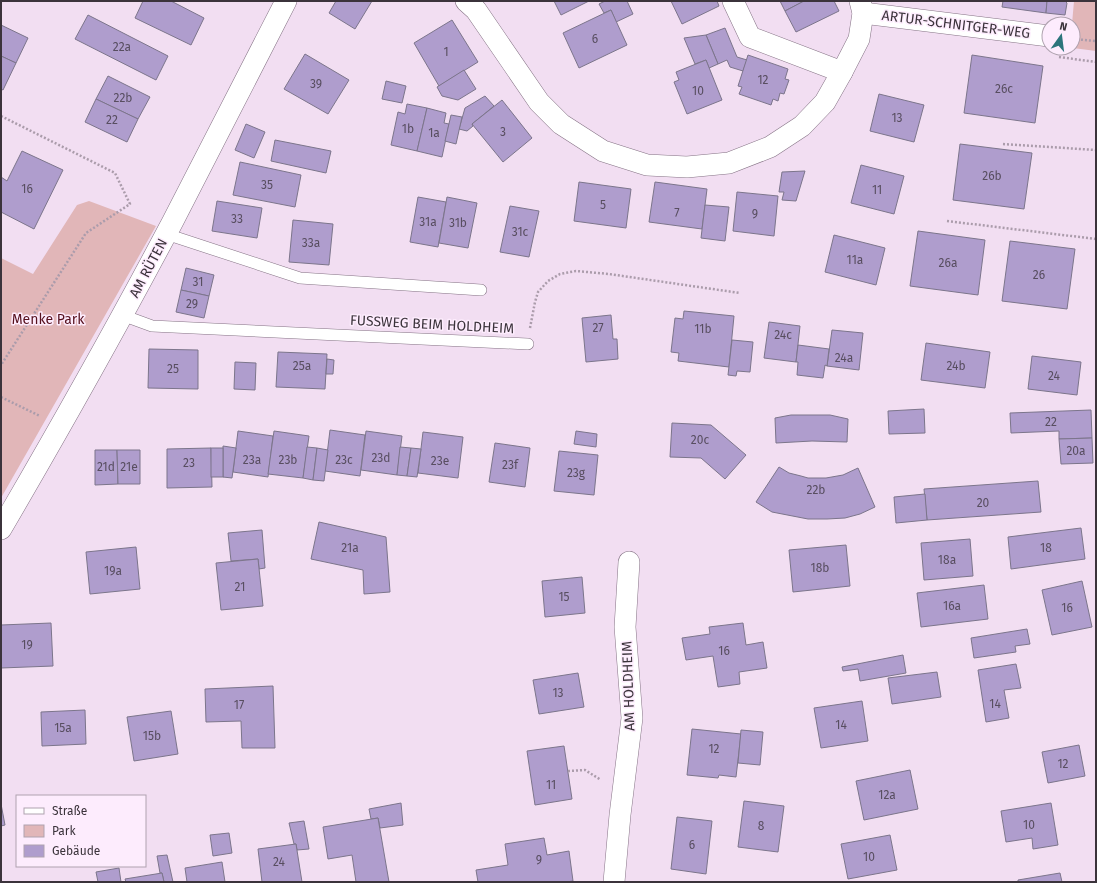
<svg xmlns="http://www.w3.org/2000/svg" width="1097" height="883" viewBox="0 0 1097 883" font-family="'Fira Sans',sans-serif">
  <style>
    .green { fill: #e1b6b8 }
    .building { fill: #af9dcd; stroke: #7c758b }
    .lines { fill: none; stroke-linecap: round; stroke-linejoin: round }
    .service-casing { stroke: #857385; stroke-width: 12 }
    .minor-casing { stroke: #857385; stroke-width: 22 }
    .path { stroke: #ab9cab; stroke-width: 2.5; stroke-dasharray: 2 2; stroke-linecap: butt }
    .service { stroke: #fff; stroke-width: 11 }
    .minor { stroke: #fff; stroke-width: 21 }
    .labels { text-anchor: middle; stroke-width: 3; stroke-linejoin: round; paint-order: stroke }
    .number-label { font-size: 12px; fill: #584e60 }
    .street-label { font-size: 14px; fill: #3b333b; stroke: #fdecfd }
    .park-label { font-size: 14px; fill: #56111e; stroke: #fdecfd }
  </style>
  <rect width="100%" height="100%" fill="#f2def2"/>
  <!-- green -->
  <g class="green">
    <path d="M1074 1H1096V51L1073 48V24H1072Z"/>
    <path d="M89 201 156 226 1 498V258L33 274 77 205Z"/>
  </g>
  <!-- building -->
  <g class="building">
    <path d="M143 1H171L204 18 191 45 135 18Z"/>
    <path d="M336 1H372L355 29 329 13Z"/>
    <path d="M554 1H589L561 15Z"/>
    <path d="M605 1H627L633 14 616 22 611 10 604 13 599 4Z"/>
    <path d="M671 1H717L719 6 682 24Z"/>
    <path d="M780 1H804L785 11Z"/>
    <path d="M804 1H834L839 11 796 32 785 11Z"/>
    <path d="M1003 1H1047L1046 13 1002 7Z"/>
    <path d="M1047 1H1065L1067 3 1065 15 1046 13Z"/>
    <path d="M611 10 627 45 579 68 563 33Z"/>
    <path d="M88 15 168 56 156 80 75 39Z"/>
    <path d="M452 20 478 62 439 86 414 43Z"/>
    <path d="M1 25 28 38 16 63 1 56Z"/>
    <path d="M725 28 737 57 747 60 743 71 730 67 727 60 718 64 706 35Z"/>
    <path d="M706 35 718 64 709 68 706 60 695 64 684 38Z"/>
    <path d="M305 54 349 80 328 114 284 89Z"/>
    <path d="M748 55 788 69 785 79 789 80 784 94 780 93 778 101 773 99 771 105 739 94 742 87 738 86Z"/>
    <path d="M972 55 1043 66 1035 123 964 113Z"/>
    <path d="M1 56 16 63 3 90 1 89Z"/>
    <path d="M706 60 722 100 687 114 674 82 679 80 676 72Z"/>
    <path d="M464 70 476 89 458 100 442 96 437 87Z"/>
    <path d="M108 76 150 97 138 119 96 99Z"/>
    <path d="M386 81 406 86 402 103 382 99Z"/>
    <path d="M879 94 924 105 914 142 870 131Z"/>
    <path d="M485 96 494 106 472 124 473 126 467 131 459 129 465 108Z"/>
    <path d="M96 99 138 119 127 142 85 122Z"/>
    <path d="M502 100 532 138 503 162 472 124Z"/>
    <path d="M407 104 427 108 417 151 391 145 398 112 405 114Z"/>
    <path d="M427 108 446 113 444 123 449 124 442 157 417 151Z"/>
    <path d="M451 115 462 117 456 144 445 141Z"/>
    <path d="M246 124 265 132 254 158 235 150Z"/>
    <path d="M275 140 331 151 326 173 271 161Z"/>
    <path d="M960 144 1032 153 1024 209 953 200Z"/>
    <path d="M22 151 63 170 34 229 1 212V177L7 181Z"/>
    <path d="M240 162 301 175 295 207 233 195Z"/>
    <path d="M861 165 904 176 894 214 851 203Z"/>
    <path d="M805 171 796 201 782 200 784 192H779L782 172Z"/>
    <path d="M579 182 631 189 626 228 574 221Z"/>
    <path d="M655 182 707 189 702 229 649 222Z"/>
    <path d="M737 192 778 196 774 236 733 231Z"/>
    <path d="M418 197 446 202 438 247 410 242Z"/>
    <path d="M447 197 477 203 468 248 439 243Z"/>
    <path d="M217 201 262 208 257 238 212 231Z"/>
    <path d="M705 205 729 207 725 241 701 238Z"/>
    <path d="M510 206 539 211 529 257 500 252Z"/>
    <path d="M293 220 333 224 329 265 289 262Z"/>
    <path d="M918 231 985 240 978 295 910 286Z"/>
    <path d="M834 235 885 248 876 285 825 272Z"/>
    <path d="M1010 241 1075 249 1067 309 1002 301Z"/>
    <path d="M186 268 214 275 209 296 181 290Z"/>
    <path d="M181 290 209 296 204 318 176 312Z"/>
    <path d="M684 311 734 316 729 367 678 361 679 353 671 352 675 318 683 319Z"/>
    <path d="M611 315 613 339H617L618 359 586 362 582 318Z"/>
    <path d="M769 322 800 326 796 362 764 358Z"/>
    <path d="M832 330 863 333 859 370 827 366Z"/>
    <path d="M732 340 753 342 750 372 737 371 736 376 728 375Z"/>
    <path d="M926 343 990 352 985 388 921 380Z"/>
    <path d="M798 345 829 349 827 366 825 365 823 378 797 375 798 362H796Z"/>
    <path d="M149 349 198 350V389L148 388Z"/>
    <path d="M278 352 327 354 325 389 276 387Z"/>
    <path d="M1032 356 1081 362 1077 395 1028 389Z"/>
    <path d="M327 359 334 360 333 374H326Z"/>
    <path d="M235 362 256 363 255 390 234 389Z"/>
    <path d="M924 409 925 433 889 434 888 411Z"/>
    <path d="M1091 410 1092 438 1059 439V431L1011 433 1010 413Z"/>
    <path d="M791 415H830L848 419 847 442 812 441 776 443 775 418Z"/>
    <path d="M672 423 711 425 746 455 725 479 701 458 670 457Z"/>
    <path d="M330 430 365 435 360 476 325 471Z"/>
    <path d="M238 431 273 436 268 477 233 472Z"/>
    <path d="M274 431 309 436 303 478 268 474Z"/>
    <path d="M366 431 402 436 397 475 361 470Z"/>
    <path d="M576 431 597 434 596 447 574 444Z"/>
    <path d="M423 432 463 437 458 478 418 473Z"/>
    <path d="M1092 438 1093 463 1061 464 1059 439Z"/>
    <path d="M495 443 530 448 525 487 489 482Z"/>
    <path d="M223 446 236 448 232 478 223 477Z"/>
    <path d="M307 447 317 448 313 480 303 478Z"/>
    <path d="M400 447 411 448 407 476 397 475Z"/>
    <path d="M211 448 212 487 167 488V449Z"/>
    <rect x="211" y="448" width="12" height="29"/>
    <path d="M317 448 328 450 324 481 313 480Z"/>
    <path d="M411 448 421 449 417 477 407 476Z"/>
    <path d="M95 450H117L118 484 95 485Z"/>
    <path d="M117 450H140V484H118Z"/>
    <path d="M559 451 598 455 594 495 554 491Z"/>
    <path d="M779 467 789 473 801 476 808 478H826L843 475 858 468 875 507 860 514 845 518 827 519H808L772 512 756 502Z"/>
    <path d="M1038 481 1041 512 927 520 924 489Z"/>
    <path d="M925 494 927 520 896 523 894 497Z"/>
    <path d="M319 522 386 537 390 592 364 594 363 570 311 559Z"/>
    <path d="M1081 528 1085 559 1011 569 1008 537Z"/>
    <path d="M262 530 265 568 259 569 258 559 231 561 228 533Z"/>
    <path d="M970 539 973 576 924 580 921 543Z"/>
    <path d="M846 545 850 586 793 592 789 550Z"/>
    <path d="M136 547 140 589 90 594 86 552Z"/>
    <path d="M258 559 263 606 221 610 216 563Z"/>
    <path d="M582 577 585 613 545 617 542 581Z"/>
    <path d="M1082 581 1092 627 1052 635 1042 590Z"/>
    <path d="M984 585 988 619 921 627 917 593Z"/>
    <path d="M51 623 53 666 1 668V625Z"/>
    <path d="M743 623 746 645 763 642 767 668 739 672 740 684 718 687 713 656 686 660 682 638 710 634 709 627Z"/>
    <path d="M1027 629 1030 644 1015 646 1016 652 974 658 971 638Z"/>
    <path d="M903 655 906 673 860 681 858 669 843 671 842 667Z"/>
    <path d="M1016 664 1021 688 1004 690 1009 718 986 722 978 670Z"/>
    <path d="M937 672 941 697 892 704 888 678Z"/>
    <path d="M578 673 584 707 539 714 533 680Z"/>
    <path d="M273 686 275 748H242L241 721 206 722 205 689Z"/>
    <path d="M862 701 868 741 821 748 814 708Z"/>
    <path d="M85 710 86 744 42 746 41 712Z"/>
    <path d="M171 711 178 754 134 761 127 717Z"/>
    <path d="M692 729 741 734 736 777 719 775 718 778 687 775Z"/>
    <path d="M741 730 763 732 760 765 738 763Z"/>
    <path d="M1079 745 1085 776 1048 783 1042 752Z"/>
    <path d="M564 746 572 799 535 805 527 751Z"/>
    <path d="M910 770 918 809 864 820 856 781Z"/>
    <path d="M744 801 784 806 778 852 738 847Z"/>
    <path d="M401 803 403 825 380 828 378 818 371 819 369 809Z"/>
    <path d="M1051 803 1058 845 1033 849 1032 838 1006 842 1001 811Z"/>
    <path d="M1 804 5 825 1 826Z"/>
    <path d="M677 817 712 821 706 874 671 869Z"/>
    <path d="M378 818 389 882H356L352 855 328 859 323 827Z"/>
    <path d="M304 821 309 849 297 850 296 844H294L289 823Z"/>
    <path d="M229 833 232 853 213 856 210 835Z"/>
    <path d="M890 835 897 870 848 879 841 844Z"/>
    <path d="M544 838 547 855 569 851 573 881 566 882H478L476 870 508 865 505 844Z"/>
    <path d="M296 844 302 882H262L258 849Z"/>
    <path d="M167 855 173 882H164L162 873H160L157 856Z"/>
    <path d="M222 862 225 882H187L185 868Z"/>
    <path d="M119 868 121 882H98L96 872Z"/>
    <path d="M162 873 164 882H126L125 879Z"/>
    <path d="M1060 873 1062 882H1018V880Z"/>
  </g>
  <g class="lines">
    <!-- service casing -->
    <g class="service-casing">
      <g id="service">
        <path d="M166 234 300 278 481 290"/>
        <path d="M122 315 152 326 528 344"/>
      </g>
    </g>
    <!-- minor casing -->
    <g class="minor-casing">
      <g id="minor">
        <path d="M466 1 476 10 539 102 561 124 603 151 647 165 687 167 729 163 770 147 802 126 825 102 842 72 859 39 863 13 860 1"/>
        <path d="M733 1 750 37 842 72"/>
        <path d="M863 13 1049 36"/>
        <path d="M1 529C60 428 118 325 173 221 211 148 248 74 286 1"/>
        <path d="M614 882 620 815 632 718 625 627 629 562"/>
      </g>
    </g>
    <!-- path -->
    <g class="path">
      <path d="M1073 39 1096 41"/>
      <path d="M1059 57 1096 62"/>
      <path d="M1 116 115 173 130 204 86 233 1 365"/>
      <path d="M1003 144 1096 150"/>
      <path d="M947 221 1096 239"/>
      <path d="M530 328 535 302 538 292 548 281 560 274 576 271 609 274 740 293"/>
      <path d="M1 397 40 416"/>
      <path d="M568 771 585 770 601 780"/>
    </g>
    <!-- service -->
    <use href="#service" class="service"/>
    <!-- minor -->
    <use href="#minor" class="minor"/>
  </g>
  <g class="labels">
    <!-- number labels -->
    <g class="number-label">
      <text x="595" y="43">6</text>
      <text x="122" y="51">22a</text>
      <text x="446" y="56">1</text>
      <text x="763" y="84">12</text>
      <text x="316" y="88">39</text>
      <text x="1004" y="93">26c</text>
      <text x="698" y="95">10</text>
      <text x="123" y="102">22b</text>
      <text x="897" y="122">13</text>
      <text x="112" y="124">22</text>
      <text x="408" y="133">1b</text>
      <text x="503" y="136">3</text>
      <text x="434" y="137">1a</text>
      <text x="992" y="180">26b</text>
      <text x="267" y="189">35</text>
      <text x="27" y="193">16</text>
      <text x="877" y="194">11</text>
      <text x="603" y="209">5</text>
      <text x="677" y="217">7</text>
      <text x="755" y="218">9</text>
      <text x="237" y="223">33</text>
      <text x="428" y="226">31a</text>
      <text x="458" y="227">31b</text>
      <text x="520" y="236">31c</text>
      <text x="311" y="247">33a</text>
      <text x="855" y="264">11a</text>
      <text x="948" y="267">26a</text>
      <text x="1039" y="279">26</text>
      <text x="198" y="286">31</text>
      <text x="192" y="308">29</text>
      <text x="598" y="332">27</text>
      <text x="703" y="333">11b</text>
      <text x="783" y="339">24c</text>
      <text x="844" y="362">24a</text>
      <text x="302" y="370">25a</text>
      <text x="956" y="370">24b</text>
      <text x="173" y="373">25</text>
      <text x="1054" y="380">24</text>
      <text x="1051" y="426">22</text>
      <text x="700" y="444">20c</text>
      <text x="1076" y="455">20a</text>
      <text x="381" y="462">23d</text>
      <text x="252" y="464">23a</text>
      <text x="288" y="464">23b</text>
      <text x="344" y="464">23c</text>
      <text x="440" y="465">23e</text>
      <text x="189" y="467">23</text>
      <text x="510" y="469">23f</text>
      <text x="106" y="471">21d</text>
      <text x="129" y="471">21e</text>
      <text x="576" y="477">23g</text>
      <text x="816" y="494">22b</text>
      <text x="983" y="507">20</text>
      <text x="350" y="552">21a</text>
      <text x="1046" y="552">18</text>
      <text x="947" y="564">18a</text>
      <text x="820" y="572">18b</text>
      <text x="113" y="575">19a</text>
      <text x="240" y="591">21</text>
      <text x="564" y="601">15</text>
      <text x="952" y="610">16a</text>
      <text x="1067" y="612">16</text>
      <text x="27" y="649">19</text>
      <text x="724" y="655">16</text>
      <text x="558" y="697">13</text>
      <text x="995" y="708">14</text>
      <text x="239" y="709">17</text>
      <text x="841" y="729">14</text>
      <text x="63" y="732">15a</text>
      <text x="152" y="740">15b</text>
      <text x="714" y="753">12</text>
      <text x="1063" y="768">12</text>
      <text x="551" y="789">11</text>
      <text x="887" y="799">12a</text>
      <text x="1029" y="829">10</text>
      <text x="761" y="830">8</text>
      <text x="692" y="849">6</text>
      <text x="869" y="861">10</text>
      <text x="539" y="864">9</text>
      <text x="279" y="866">24</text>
    </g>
    <!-- street labels -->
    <g class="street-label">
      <text transform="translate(956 24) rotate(7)" y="5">ARTUR-SCHNITGER-WEG</text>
      <text transform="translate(148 268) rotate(-62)" y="5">AM RÜTEN</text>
      <text transform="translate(432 324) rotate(3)" y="5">FUSSWEG BEIM HOLDHEIM</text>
      <text transform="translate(628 686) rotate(-92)" y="5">AM HOLDHEIM</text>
    </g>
    <!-- park labels -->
    <g class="park-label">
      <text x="48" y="324">Menke Park</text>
    </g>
  </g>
  <!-- border -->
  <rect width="1097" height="883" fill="none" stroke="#3b333b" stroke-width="4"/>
  <!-- legend -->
  <rect x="16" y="795" width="130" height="72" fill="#fdecfd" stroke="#afa2af"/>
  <rect x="24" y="808" width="20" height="6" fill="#ffffff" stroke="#afa2af"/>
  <text x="52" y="815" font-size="12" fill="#3b333b">Straße</text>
  <rect x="24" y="825" width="20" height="12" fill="#e1b6b8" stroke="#afa2af"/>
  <text x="52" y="835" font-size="12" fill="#3b333b">Park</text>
  <rect x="24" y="845" width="20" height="12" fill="#af9dcd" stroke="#afa2af"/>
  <text x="52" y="855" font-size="12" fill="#3b333b">Gebäude</text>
  <!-- north arrow -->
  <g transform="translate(1061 36) rotate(14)"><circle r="19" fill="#fdecfd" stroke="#afa2af"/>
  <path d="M0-3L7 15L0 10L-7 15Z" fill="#2c757c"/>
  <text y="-6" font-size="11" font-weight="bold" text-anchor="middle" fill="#3b333b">N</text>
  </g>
</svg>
